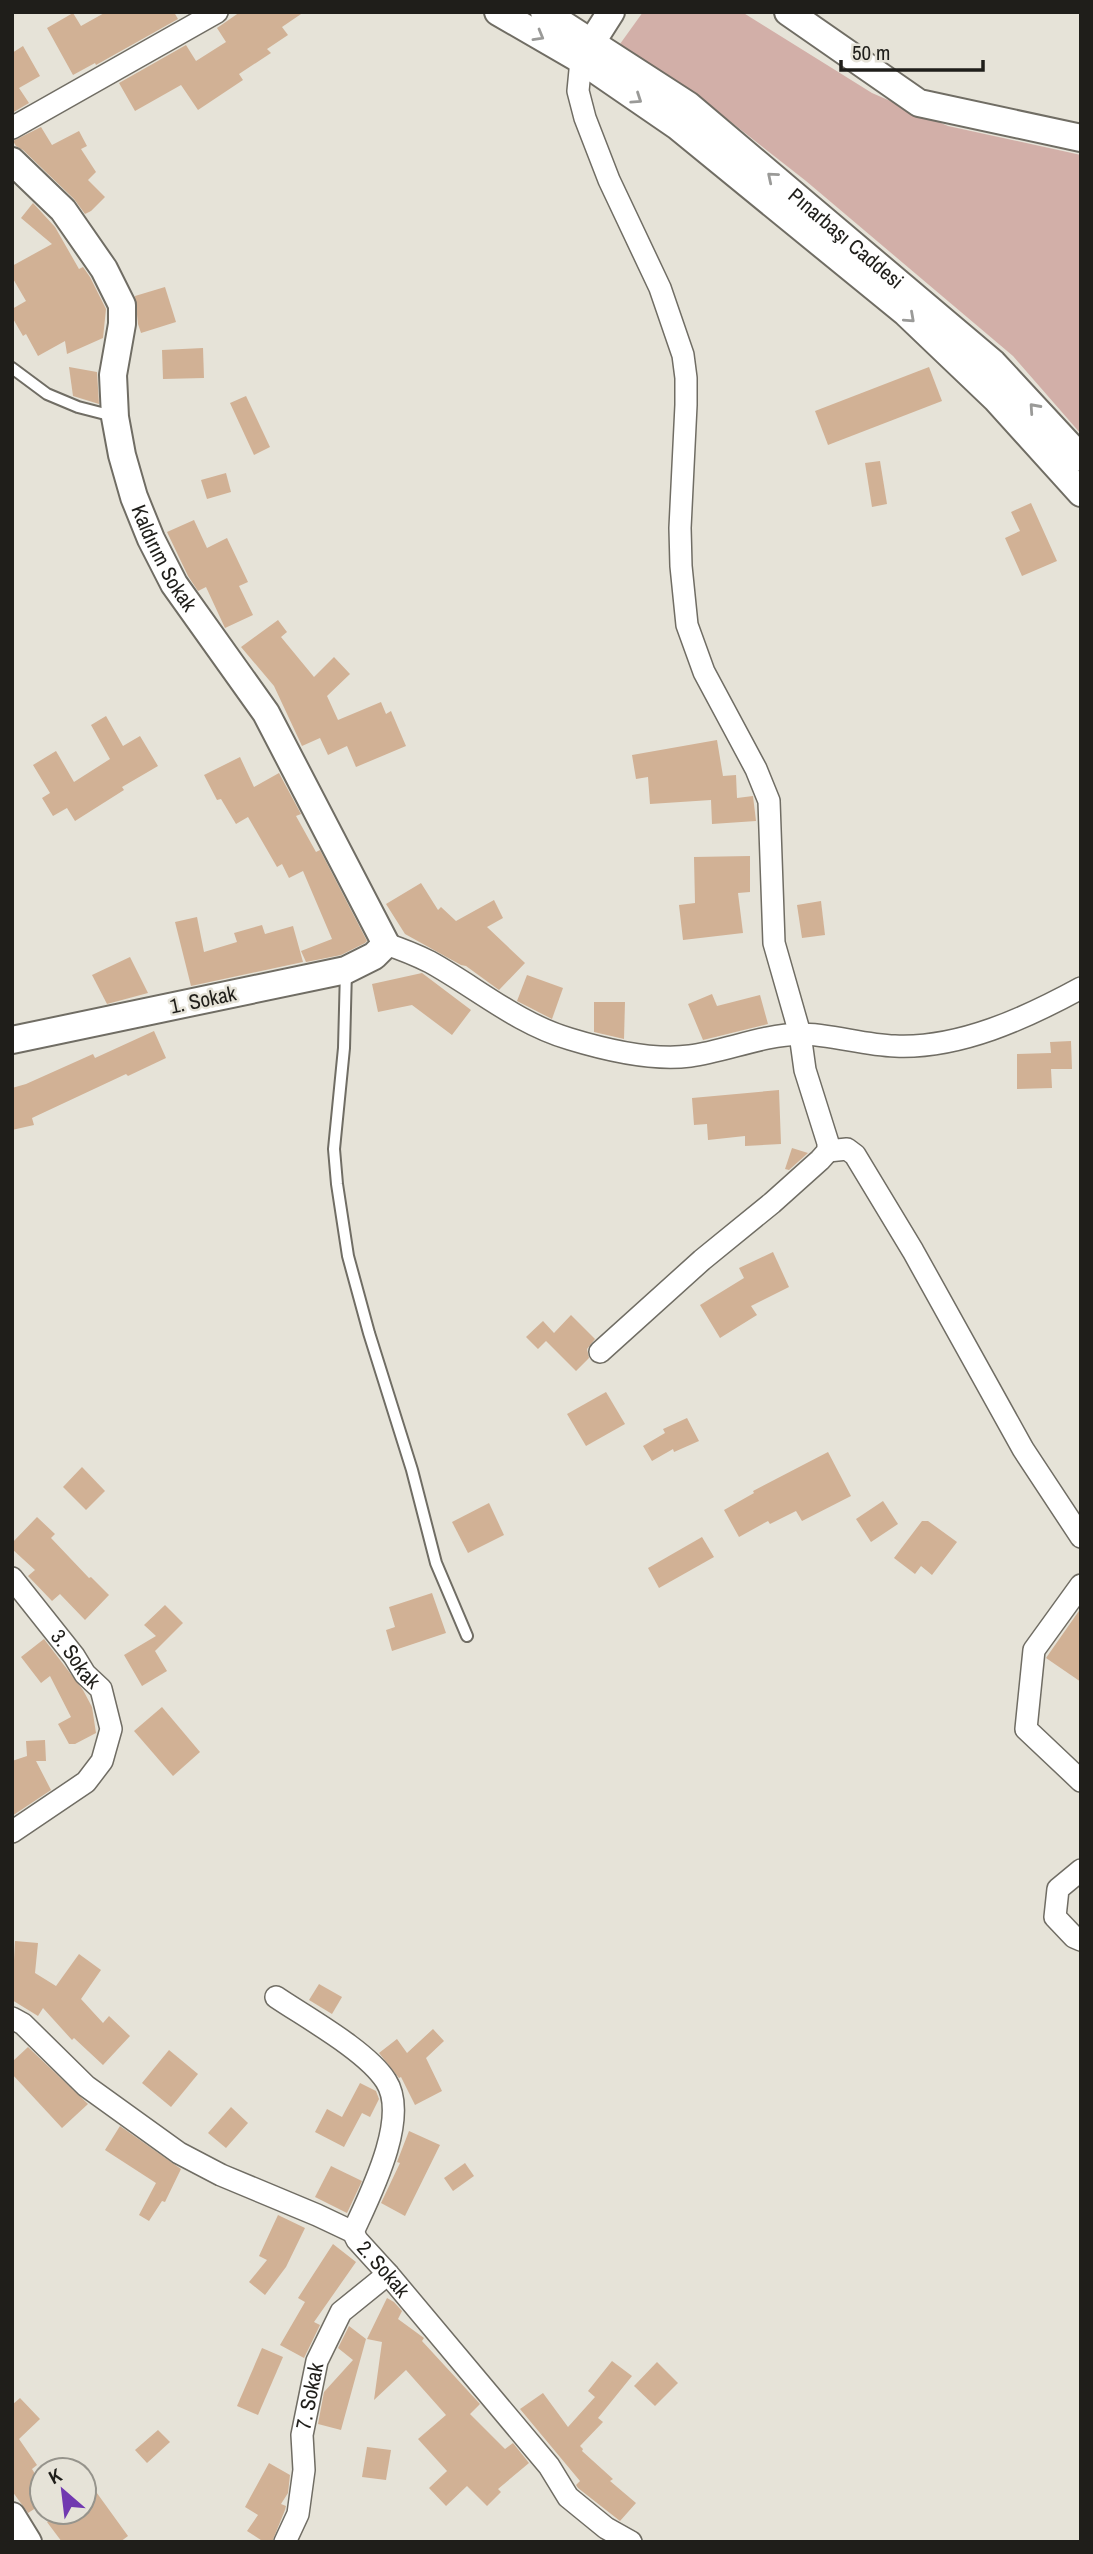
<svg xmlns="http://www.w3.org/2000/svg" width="1093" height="2554" viewBox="0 0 1093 2554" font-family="'Archivo Narrow',sans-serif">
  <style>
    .green { fill: #d2afa8 }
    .building { fill: #d1b195 }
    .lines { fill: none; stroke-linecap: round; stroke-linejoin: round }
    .service-casing { stroke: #706d64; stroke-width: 14 }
    .minor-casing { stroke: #706d64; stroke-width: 24 }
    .tertiary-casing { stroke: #706d64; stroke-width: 30 }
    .service { stroke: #fff; stroke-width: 10 }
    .minor { stroke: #fff; stroke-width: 21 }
    .tertiary { stroke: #fff; stroke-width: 26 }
    .oneway { stroke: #9a9a98 }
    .labels { text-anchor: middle; stroke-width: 5; stroke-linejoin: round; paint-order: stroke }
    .street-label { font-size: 21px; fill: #1f1e1a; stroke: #e6e3d8 }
  </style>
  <rect width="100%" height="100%" fill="#e6e3d8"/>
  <!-- green -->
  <path class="green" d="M643 12H742L872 93 948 126 1081 155V434L1013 356 806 181 689 89 620 44Z"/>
  <!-- building -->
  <g class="building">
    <path d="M106 12H174L178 19 96 65 95 63 73 75 47 28 73 13 81 26Z"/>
    <path d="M240 12H304L282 27 288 35 267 49 271 53 239 74 243 80 198 110 181 85 135 111 119 83 186 45 196 61 226 42 217 28Z"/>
    <path d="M23 46 40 76 19 88 29 103 12 113V53Z"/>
    <path d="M41 127 52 145 79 131 87 146 81 149 96 172 88 180 105 197 91 211 85 214 74 199 23 150 16 146 13 141Z"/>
    <path d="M33 203 55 227 79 269 83 267 90 277 106 309 103 338 67 354 65 341 38 356 26 334 23 336 12 317V309L26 301 12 277V266L52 244 21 218Z"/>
    <path d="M165 287 176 322 141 333 138 324 135 296Z"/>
    <path d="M203 348 204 378 163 379 162 350Z"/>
    <path d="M69 367 97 372 99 404 73 396Z"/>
    <path d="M929 367 942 401 828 445 815 411Z"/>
    <path d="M246 396 270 447 254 455 230 403Z"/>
    <path d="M880 461 887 504 872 507 865 463Z"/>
    <path d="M226 473 231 492 207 499 201 480Z"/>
    <path d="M1031 503 1057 561 1022 576 1005 538 1020 531 1011 512Z"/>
    <path d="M194 520 207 548 227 538 248 582 239 586 253 615 225 628 206 587 198 591 188 576 167 532Z"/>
    <path d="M278 620 287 632 281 637 314 677 334 657 350 674 327 696 338 720 381 702 386 714 391 711 406 746 356 767 347 746 328 755 320 738 302 746 274 686 241 647Z"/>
    <path d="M106 716 123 746 140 736 158 766 122 787 124 790 75 821 67 808 53 816 42 798 50 793 33 765 56 751 74 782 110 759 91 725Z"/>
    <path d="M717 740 723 776 736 775 737 798 753 796 756 821 712 824 711 800 650 804 648 777 636 779 632 755Z"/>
    <path d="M240 757 254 787 279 773 301 814 296 816 316 852 320 850 367 941 365 943 341 955 306 962 301 951 332 939 303 871 289 878 282 864 277 867 248 817 236 824 221 799 217 800 204 775Z"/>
    <path d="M750 856V892L738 893 743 933 683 940 679 905 695 903 694 857Z"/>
    <path d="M421 883 438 910 441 907 456 921 494 900 503 918 487 927 525 963 499 990 466 966 461 965 405 934 386 904Z"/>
    <path d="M821 901 825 935 802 938 797 905Z"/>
    <path d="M197 917 204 952 237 942 234 933 262 925 265 934 293 926 303 962 191 986 175 922Z"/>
    <path d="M130 957 148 993 107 1004 92 975Z"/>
    <path d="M422 973 471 1010 452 1035 412 1005 378 1012 372 984Z"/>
    <path d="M527 975 563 988 552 1019 517 1001Z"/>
    <path d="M712 994 717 1006 760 995 768 1024 703 1040 688 1004Z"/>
    <path d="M594 1002H625L624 1039 594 1032Z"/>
    <path d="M154 1031 166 1058 128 1076 126 1074 32 1118 34 1125 12 1130V1088L26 1084 93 1054 95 1058Z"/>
    <path d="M1071 1041 1072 1069H1051L1052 1088 1017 1089V1054L1051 1053 1050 1042Z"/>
    <path d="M779 1090 781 1144 745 1146V1136L708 1140 707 1124 694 1125 692 1098Z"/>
    <path d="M792 1148 808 1153 789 1170 785 1169Z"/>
    <path d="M773 1252 789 1287 751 1306 757 1315 720 1338 700 1305 744 1278 739 1268Z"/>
    <path d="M571 1315 595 1339 587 1349 589 1358 576 1371 546 1341 538 1349 526 1337 543 1321 554 1333Z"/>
    <path d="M606 1392 625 1424 586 1446 567 1414Z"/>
    <path d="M687 1418 699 1441 674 1452 673 1449 652 1461 643 1446 665 1433 663 1429Z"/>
    <path d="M828 1452 851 1496 802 1521 796 1511 770 1524 768 1521 739 1537 724 1510 754 1493 753 1491Z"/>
    <path d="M82 1467 105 1491 86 1510 63 1487Z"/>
    <path d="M883 1501 898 1524 871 1542 856 1519Z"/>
    <path d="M489 1503 504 1535 468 1553 452 1522Z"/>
    <path d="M37 1517 55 1534 51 1538 89 1578 91 1577 109 1595 85 1620 60 1594 52 1601 28 1576 35 1570 12 1549V1543Z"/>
    <path d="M922 1521H928L957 1542 932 1575 921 1566 915 1574 894 1558Z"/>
    <path d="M702 1537 714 1557 659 1588 648 1568Z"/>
    <path d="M432 1593 446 1633 392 1651 386 1630 395 1627 389 1607Z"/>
    <path d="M165 1605 183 1623 155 1651 167 1671 142 1686 124 1655 156 1636 144 1625Z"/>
    <path d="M1081 1608V1682L1046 1658Z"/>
    <path d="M44 1639 83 1690 92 1707 96 1733 75 1744H69L58 1724 71 1717 50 1676 41 1683 21 1657Z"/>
    <path d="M162 1707 200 1752 173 1776 134 1731Z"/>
    <path d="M45 1740 46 1761H36L51 1790 12 1816V1761L27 1756 26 1741Z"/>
    <path d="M15 1941 38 1943 35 1973 56 1986 79 1954 101 1970 81 1999 103 2023 109 2016 130 2036 103 2065 74 2038 72 2040 43 2008 38 2016 12 2000Z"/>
    <path d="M319 1984 342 1997 332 2014 309 2000Z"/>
    <path d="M433 2029 444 2041 426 2058 442 2091 415 2105 401 2077 399 2078 379 2053 397 2039 407 2053Z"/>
    <path d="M28 2047 88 2104 62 2128 12 2074V2062Z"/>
    <path d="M169 2050 198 2074 171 2107 142 2083Z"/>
    <path d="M360 2083 376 2091 379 2099 370 2117 362 2113 344 2147 315 2132 327 2109 342 2117Z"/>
    <path d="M231 2107 248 2123 226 2148 208 2133Z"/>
    <path d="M120 2126 181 2169 165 2202 162 2201 149 2221 139 2215 156 2183 105 2150Z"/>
    <path d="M409 2131 440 2145 405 2216 381 2203 400 2163 397 2162Z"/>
    <path d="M465 2163 474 2176 453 2191 444 2178Z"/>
    <path d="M331 2166 362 2181 347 2213 315 2197Z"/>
    <path d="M278 2215 305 2228 286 2267 265 2295 249 2282 267 2260 259 2256Z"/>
    <path d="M333 2244 356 2262 314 2322 320 2325 304 2358 280 2345 305 2302 298 2298Z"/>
    <path d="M387 2298 394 2302 402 2311 398 2319 424 2338 422 2341 480 2404 470 2414 505 2449 513 2443 529 2463 498 2489 501 2492 487 2506 467 2486 446 2506 429 2488 447 2471 418 2439 446 2415 406 2370 374 2400 382 2342 367 2339Z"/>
    <path d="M349 2326 366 2339 341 2430 318 2424 324 2392 353 2360 338 2348Z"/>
    <path d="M262 2348 283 2357 258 2415 237 2406Z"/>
    <path d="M612 2361 632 2376 598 2418 603 2422 580 2446 583 2449 582 2451 613 2479 610 2481 636 2503 620 2521 578 2488 576 2485 580 2481 520 2409 543 2393 568 2427 595 2397 588 2391Z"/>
    <path d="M657 2362 678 2383 655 2406 634 2386Z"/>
    <path d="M20 2398 40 2419 19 2439 37 2465 32 2469 42 2485V2504L28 2513 12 2491V2405Z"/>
    <path d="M158 2430 170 2442 147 2463 135 2450Z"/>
    <path d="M367 2447 391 2450 386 2480 362 2477Z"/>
    <path d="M269 2463 290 2475 288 2493 281 2504 286 2506 285 2510 272 2542H264L247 2531 258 2515 245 2507Z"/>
    <path d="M94 2489 128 2536 120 2542H62L47 2522 61 2512H84V2496Z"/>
  </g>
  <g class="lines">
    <!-- service casing -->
    <g class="service-casing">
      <g id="service">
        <path d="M12 368 47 394 78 407 113 416"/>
        <path d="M346 970 344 1048 334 1149 337 1184 348 1256 369 1333 412 1470 436 1563 467 1636"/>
      </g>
    </g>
    <!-- minor casing -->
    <g class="minor-casing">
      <g id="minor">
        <path d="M581 60 578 91 585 118 609 180 660 288 683 355 686 378V405L680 528 681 566 687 625 704 672 756 769 769 801 774 943 800 1034 805 1070 828 1143V1151L820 1160 772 1203 702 1260 600 1352"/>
        <path d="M12 128 217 12"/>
        <path d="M386 944C401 949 416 955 430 962 477 988 518 1024 570 1039 606 1050 652 1061 690 1056 726 1051 763 1035 800 1034 831 1034 863 1045 895 1046 959 1049 1026 1018 1081 988"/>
        <path d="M828 1151 847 1149 855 1155 913 1251 1023 1449 1081 1537"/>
        <path id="s1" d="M12 1578 74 1656 85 1674 101 1689 111 1729 102 1761 86 1782 12 1832"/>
        <path d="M1081 1585 1034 1650 1026 1729 1081 1781"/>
        <path d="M1081 1870 1058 1889 1055 1917 1074 1937 1081 1940"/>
        <path d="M276 1997C307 2018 367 2051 386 2081 410 2118 369 2197 353 2232"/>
        <path id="s2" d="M12 2018 23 2024 86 2086 179 2153 221 2175 317 2215 353 2232 357 2240 388 2274 549 2466 568 2497 606 2528 631 2542"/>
        <path id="s3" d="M285 2542 298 2514 304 2470 302 2435 317 2361 341 2312 388 2274"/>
      </g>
    </g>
    <!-- tertiary casing -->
    <g class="tertiary-casing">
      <g id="tertiary">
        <path d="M498 12 581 60 677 126 906 313 996 399 1081 493"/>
        <path id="s4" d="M544 12 688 105 993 363 1081 458"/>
        <path d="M788 12 919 103 1081 138"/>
        <path d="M583 56 611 12"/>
        <path id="s5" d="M12 161 63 210 104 269 122 305V324L113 375 115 417 122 455 134 497 151 539 174 584 266 713 386 944 374 956 346 970 12 1040"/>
        <path d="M12 2516 28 2542"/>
      </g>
    </g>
    <!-- service -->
    <use href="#service" class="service"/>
    <!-- minor -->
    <use href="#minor" class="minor"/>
    <!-- tertiary -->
    <use href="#tertiary" class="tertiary"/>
  </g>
  <!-- one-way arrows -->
  <defs><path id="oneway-chevron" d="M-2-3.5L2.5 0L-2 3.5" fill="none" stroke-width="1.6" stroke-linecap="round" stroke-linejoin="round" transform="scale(1.75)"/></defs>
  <g class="oneway">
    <use href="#oneway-chevron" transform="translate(539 36) rotate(30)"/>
    <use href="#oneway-chevron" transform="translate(637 99) rotate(34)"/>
    <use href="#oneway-chevron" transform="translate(772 177) rotate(-140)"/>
    <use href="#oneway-chevron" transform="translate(910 318) rotate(42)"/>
    <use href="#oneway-chevron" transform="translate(1034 408) rotate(-132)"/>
  </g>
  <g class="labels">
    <!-- street labels -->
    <g class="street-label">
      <text dy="7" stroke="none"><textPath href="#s4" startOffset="378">Pınarbaşı Caddesi</textPath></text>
      <text dy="7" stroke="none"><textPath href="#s5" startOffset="446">Kaldırım Sokak</textPath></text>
      <text transform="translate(203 1000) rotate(-12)" y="7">1. Sokak</text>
      <text dy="7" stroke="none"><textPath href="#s1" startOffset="103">3. Sokak</textPath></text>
      <text dy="7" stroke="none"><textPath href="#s2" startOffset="455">2. Sokak</textPath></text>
      <text dy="7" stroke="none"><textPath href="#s3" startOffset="150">7. Sokak</textPath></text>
    </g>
  </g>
  <!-- border -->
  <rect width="1093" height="2554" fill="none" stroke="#1f1e1a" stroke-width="28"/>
  <!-- north arrow -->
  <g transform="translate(63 2491) rotate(332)"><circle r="33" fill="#e6e3d8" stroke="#96948c" stroke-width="2"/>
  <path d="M0-5L12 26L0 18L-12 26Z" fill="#7139b0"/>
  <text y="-10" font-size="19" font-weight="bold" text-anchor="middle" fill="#1f1e1a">K</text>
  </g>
  <!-- scale -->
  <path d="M841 60v10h142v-10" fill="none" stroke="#1f1e1a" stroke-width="3.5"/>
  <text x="852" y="60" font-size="21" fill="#1f1e1a" stroke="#e6e3d8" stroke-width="5" paint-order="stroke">50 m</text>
</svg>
